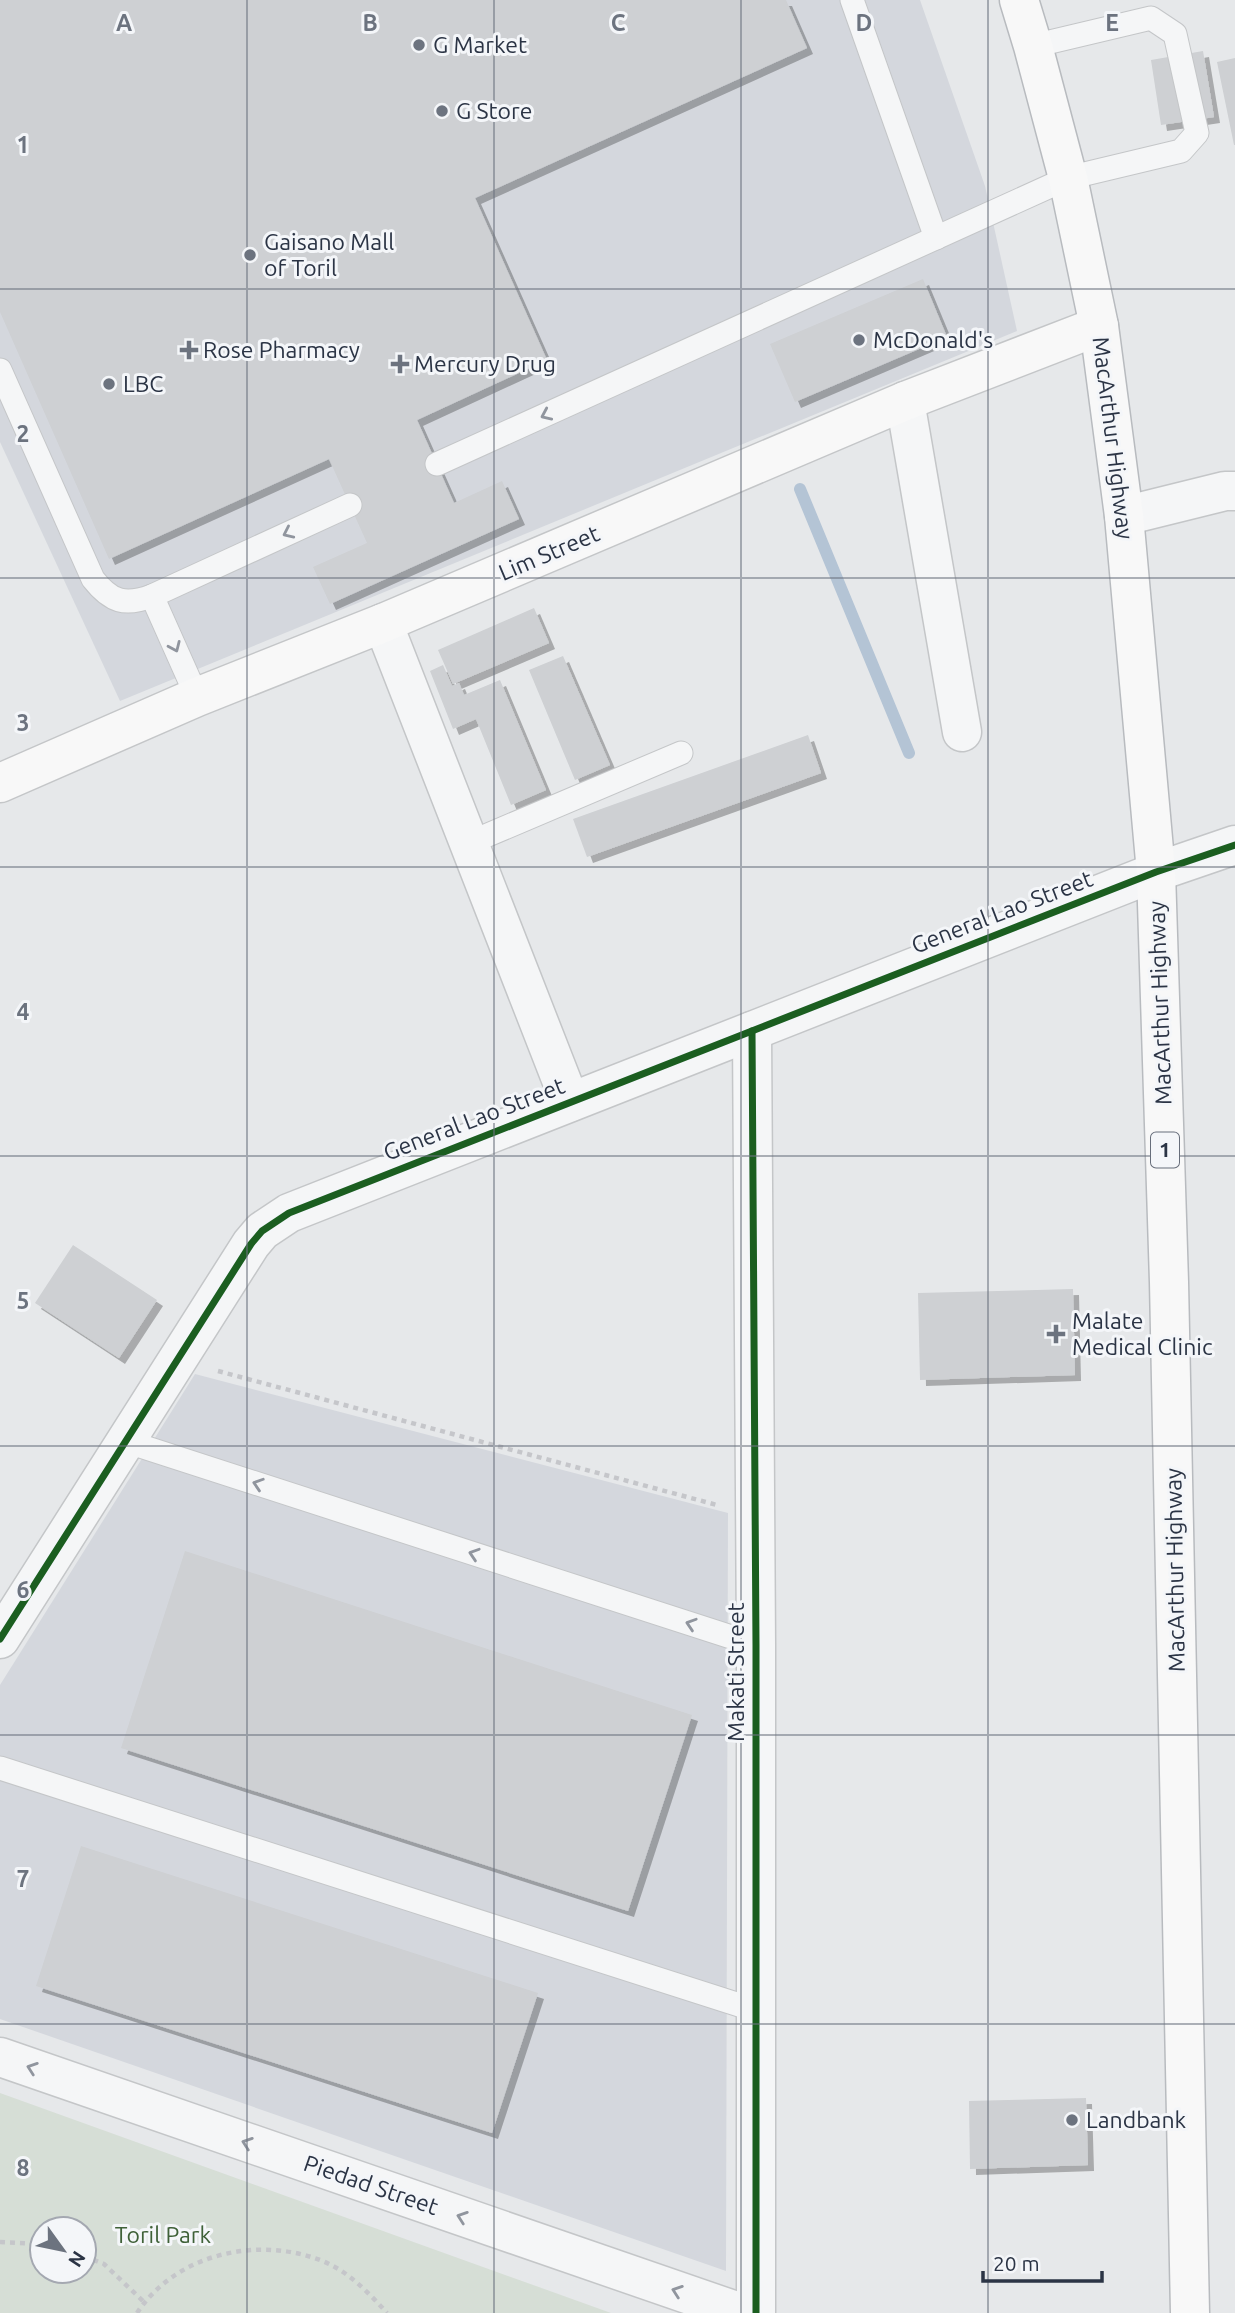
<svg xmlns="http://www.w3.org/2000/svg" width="1235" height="2313" viewBox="0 0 1235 2313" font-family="Ubuntu,sans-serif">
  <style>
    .built { fill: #d4d7dd }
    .green { fill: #d6ded6; fill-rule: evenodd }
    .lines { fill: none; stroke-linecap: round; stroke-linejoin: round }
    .stream { stroke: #b4c4d5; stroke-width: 12 }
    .building { fill: #ced0d3; filter: url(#shadow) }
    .lane-casing { stroke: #c4c6c8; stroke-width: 25 }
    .street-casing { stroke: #c4c6c8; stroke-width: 41 }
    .secondary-casing { stroke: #c4c6c8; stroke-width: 41 }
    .highway-casing { stroke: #b8bbbf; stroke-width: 41 }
    .path { stroke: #c5c6ca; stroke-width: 4.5; stroke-dasharray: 5 5; stroke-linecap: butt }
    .lane { stroke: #f5f6f7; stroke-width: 23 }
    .street { stroke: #f5f6f7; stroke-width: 38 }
    .secondary { stroke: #f8f8f8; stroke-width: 38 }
    .highway { stroke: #f8f8f8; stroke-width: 38 }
    .cycleway-casing { stroke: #f4f6f9; stroke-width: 11 }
    .cycleway { stroke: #1b5e20; stroke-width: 7 }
    .oneway { stroke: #90959e }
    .grid { fill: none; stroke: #6c737f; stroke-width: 2; stroke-opacity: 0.55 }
    .poi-dot { fill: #6c737f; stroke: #f4f6f9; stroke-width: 2.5 }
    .labels { text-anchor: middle; stroke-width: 6; stroke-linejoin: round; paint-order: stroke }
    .shield { fill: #f4f6f9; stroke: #676e7b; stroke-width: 2 }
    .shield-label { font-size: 21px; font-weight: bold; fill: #2b3445 }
    .poi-label { font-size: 23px; fill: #2b3445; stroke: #f4f6f9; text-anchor: start }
    .street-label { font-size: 23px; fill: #2b3445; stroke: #f4f6f9 }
    .park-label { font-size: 23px; fill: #3f6138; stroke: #f4f6f9 }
    .grid-label { font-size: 23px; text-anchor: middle; font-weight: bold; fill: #6c737f; stroke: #f4f6f9; stroke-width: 6; stroke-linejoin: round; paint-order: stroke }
  </style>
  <defs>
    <filter id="shadow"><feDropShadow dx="6" dy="6" stdDeviation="0" flood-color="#0004"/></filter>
  </defs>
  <rect width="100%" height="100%" fill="#e6e8ea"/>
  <!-- built -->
  <g class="built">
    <path d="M0 0H920L985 186 1017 331 120 701 0 442Z"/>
    <path d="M195 1374 728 1513 726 2271 0 2019V1685Z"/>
  </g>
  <!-- green -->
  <path class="green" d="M0 2093 611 2313H0ZM42 2229H84V2271H42Z"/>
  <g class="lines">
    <!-- stream -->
    <path class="stream" d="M800 489 909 753"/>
  </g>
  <!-- building -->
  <g class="building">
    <path d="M0 0H786L807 48 475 198 547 360 417 420 454 503 502 481 519 519 330 604 313 567 367 543 329 459 109 559 0 312Z"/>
    <path d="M1203 51 1214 117 1161 125 1151 60Z"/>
    <path d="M1235 58V145H1234L1217 62Z"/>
    <path d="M923 279 947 337 795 402 770 344Z"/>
    <path d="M534 608 549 643 453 684 438 650Z"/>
    <path d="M563 656 610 765 575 780 529 670Z"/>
    <path d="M443 665 452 686 459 683 464 695 500 680 546 790 511 805 476 719 453 729 430 671Z"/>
    <path d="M808 735 821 773 587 857 573 819Z"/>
    <path d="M73 1245 157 1300 119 1358 35 1303Z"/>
    <path d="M1073 1289 1075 1375 920 1380 918 1293Z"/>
    <path d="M185 1551 692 1715 628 1911 121 1748Z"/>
    <path d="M81 1846 538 1993 492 2133 36 1986Z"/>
    <path d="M1086 2098 1088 2165 970 2169 969 2101Z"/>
  </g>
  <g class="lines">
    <!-- lane casing -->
    <g class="lane-casing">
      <g id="lane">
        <path d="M852 0 936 238"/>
        <path d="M0 370 93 579C111 602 125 606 152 596L350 505"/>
        <path d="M437 464 1068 178 1181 151 1197 133 1175 34 1151 18 1033 46"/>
        <path d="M152 596 197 697"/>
        <path d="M469 843 681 753"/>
        <path d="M125 1441 756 1645"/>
        <path d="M0 1768 755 2010"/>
      </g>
    </g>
    <!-- street casing -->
    <g class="street-casing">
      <g id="street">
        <path d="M905 401 962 732"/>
        <path d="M1124 516 1225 491H1235"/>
        <path d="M383 623 570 1102"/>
        <path d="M752 1031 756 1645V2313"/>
        <path d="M0 1639 251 1244 262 1231 289 1213 1156 872 1235 845"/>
        <path d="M0 2057 742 2313"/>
      </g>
    </g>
    <!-- secondary casing -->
    <g class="secondary-casing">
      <path id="secondary" d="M0 783 197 697 383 623 905 401 1099 326"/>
    </g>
    <!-- highway casing -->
    <g class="highway-casing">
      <path id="highway" d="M1019 0 1033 46 1068 178 1099 326 1124 516 1156 872 1169 1282 1190 2313"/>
    </g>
    <!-- path -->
    <g class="path">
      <path d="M218 1371 717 1505"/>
      <path d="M0 2242 42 2244"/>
      <path d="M84 2256 104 2264 144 2302"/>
      <path d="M137 2313C176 2254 256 2236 320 2260 347 2270 368 2292 387 2313"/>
    </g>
    <!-- lane -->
    <use href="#lane" class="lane"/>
    <!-- street -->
    <use href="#street" class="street"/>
    <!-- secondary -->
    <use href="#secondary" class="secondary"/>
    <!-- highway -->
    <use href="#highway" class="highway"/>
    <!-- cycleway casing -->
    <g class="cycleway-casing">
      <g id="cycleway">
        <path d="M752 1031 756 1645V2313"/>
        <path d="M0 1639 251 1244 262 1231 289 1213 1156 872 1235 845"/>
      </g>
    </g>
    <!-- cycleway -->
    <use href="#cycleway" class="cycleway"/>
  </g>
  <!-- one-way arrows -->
  <defs><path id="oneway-chevron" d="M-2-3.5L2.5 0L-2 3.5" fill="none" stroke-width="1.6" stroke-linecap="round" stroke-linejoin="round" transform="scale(1.75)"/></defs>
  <g class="oneway">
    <use href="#oneway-chevron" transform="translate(546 415) rotate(156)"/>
    <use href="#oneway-chevron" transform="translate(288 533) rotate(155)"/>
    <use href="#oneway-chevron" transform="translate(175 647) rotate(66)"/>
    <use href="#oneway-chevron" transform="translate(258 1484) rotate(-162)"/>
    <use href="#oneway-chevron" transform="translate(474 1554) rotate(-162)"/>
    <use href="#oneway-chevron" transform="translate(691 1624) rotate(-162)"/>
    <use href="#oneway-chevron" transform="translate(32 2068) rotate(-161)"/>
    <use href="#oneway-chevron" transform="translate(247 2143) rotate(-161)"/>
    <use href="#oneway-chevron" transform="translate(462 2217) rotate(-161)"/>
    <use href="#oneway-chevron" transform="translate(677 2291) rotate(-161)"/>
  </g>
  <!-- grid -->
  <path class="grid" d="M247 0V2313M494 0V2313M741 0V2313M988 0V2313M0 289H1235M0 578H1235M0 867H1235M0 1156H1235M0 1446H1235M0 1735H1235M0 2024H1235"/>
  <!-- markers -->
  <g class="poi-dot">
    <circle cx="419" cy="45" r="7"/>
    <circle cx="442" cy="111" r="7"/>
    <circle cx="250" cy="255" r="7"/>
    <circle cx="859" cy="340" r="7"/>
    <path d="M185.5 339.5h7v7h7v7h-7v7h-7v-7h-7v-7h7z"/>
    <path d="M396.5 353.5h7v7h7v7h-7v7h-7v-7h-7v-7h7z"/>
    <circle cx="109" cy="384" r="7"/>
    <path d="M1052.5 1323.5h7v7h7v7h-7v7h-7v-7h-7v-7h7z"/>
    <circle cx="1072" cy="2120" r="7"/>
  </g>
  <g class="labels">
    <!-- shield labels -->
    <rect class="shield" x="1151" y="1132.5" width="28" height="35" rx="5"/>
    <g class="shield-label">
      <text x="1165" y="1157">1</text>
    </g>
    <!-- poi labels -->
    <g class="poi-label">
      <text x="433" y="53">G Market</text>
      <text x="456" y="119">G Store</text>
      <text x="264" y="250">Gaisano Mall<tspan x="264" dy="26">of Toril</tspan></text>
      <text x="873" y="348">McDonald's</text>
      <text x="203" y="358">Rose Pharmacy</text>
      <text x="414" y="372">Mercury Drug</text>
      <text x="123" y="392">LBC</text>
      <text x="1072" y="1329">Malate<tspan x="1072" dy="26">Medical Clinic</tspan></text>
      <text x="1086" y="2128">Landbank</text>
    </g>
    <!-- street labels -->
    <g class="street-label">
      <text transform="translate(1113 438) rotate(83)" y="8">MacArthur Highway</text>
      <text transform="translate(549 553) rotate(-23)" y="8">Lim Street</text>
      <text transform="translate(1002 912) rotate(-21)" y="8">General Lao Street</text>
      <text transform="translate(1160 1003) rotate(-92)" y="8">MacArthur Highway</text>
      <text transform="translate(474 1119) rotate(-21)" y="8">General Lao Street</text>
      <text transform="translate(1175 1570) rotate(-91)" y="8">MacArthur Highway</text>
      <text transform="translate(736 1672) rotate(-90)" y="8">Makati Street</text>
      <text transform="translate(371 2185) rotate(19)" y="8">Piedad Street</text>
    </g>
    <!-- park labels -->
    <g class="park-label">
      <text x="163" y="2243">Toril Park</text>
    </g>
  </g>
  <g class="grid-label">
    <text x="124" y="31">A</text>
    <text x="370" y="31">B</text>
    <text x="618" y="31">C</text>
    <text x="864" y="31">D</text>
    <text x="1112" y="31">E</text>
    <text x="23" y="153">1</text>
    <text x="23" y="442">2</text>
    <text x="23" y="731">3</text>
    <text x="23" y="1020">4</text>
    <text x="23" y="1309">5</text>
    <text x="23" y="1598">6</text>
    <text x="23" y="1887">7</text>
    <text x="23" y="2176">8</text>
  </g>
  <!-- north arrow -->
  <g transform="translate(63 2250) rotate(123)"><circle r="33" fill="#f4f6f9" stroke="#a4a8b1" stroke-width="2"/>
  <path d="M0-5L12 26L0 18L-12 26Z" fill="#6c737f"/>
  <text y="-10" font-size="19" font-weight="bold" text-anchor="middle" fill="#2b3445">N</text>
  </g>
  <!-- scale -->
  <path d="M983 2271v10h119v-10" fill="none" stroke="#2b3445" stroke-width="3.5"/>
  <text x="993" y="2271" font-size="21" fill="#2b3445" stroke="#f4f6f9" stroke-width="5" paint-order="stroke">20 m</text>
</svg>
